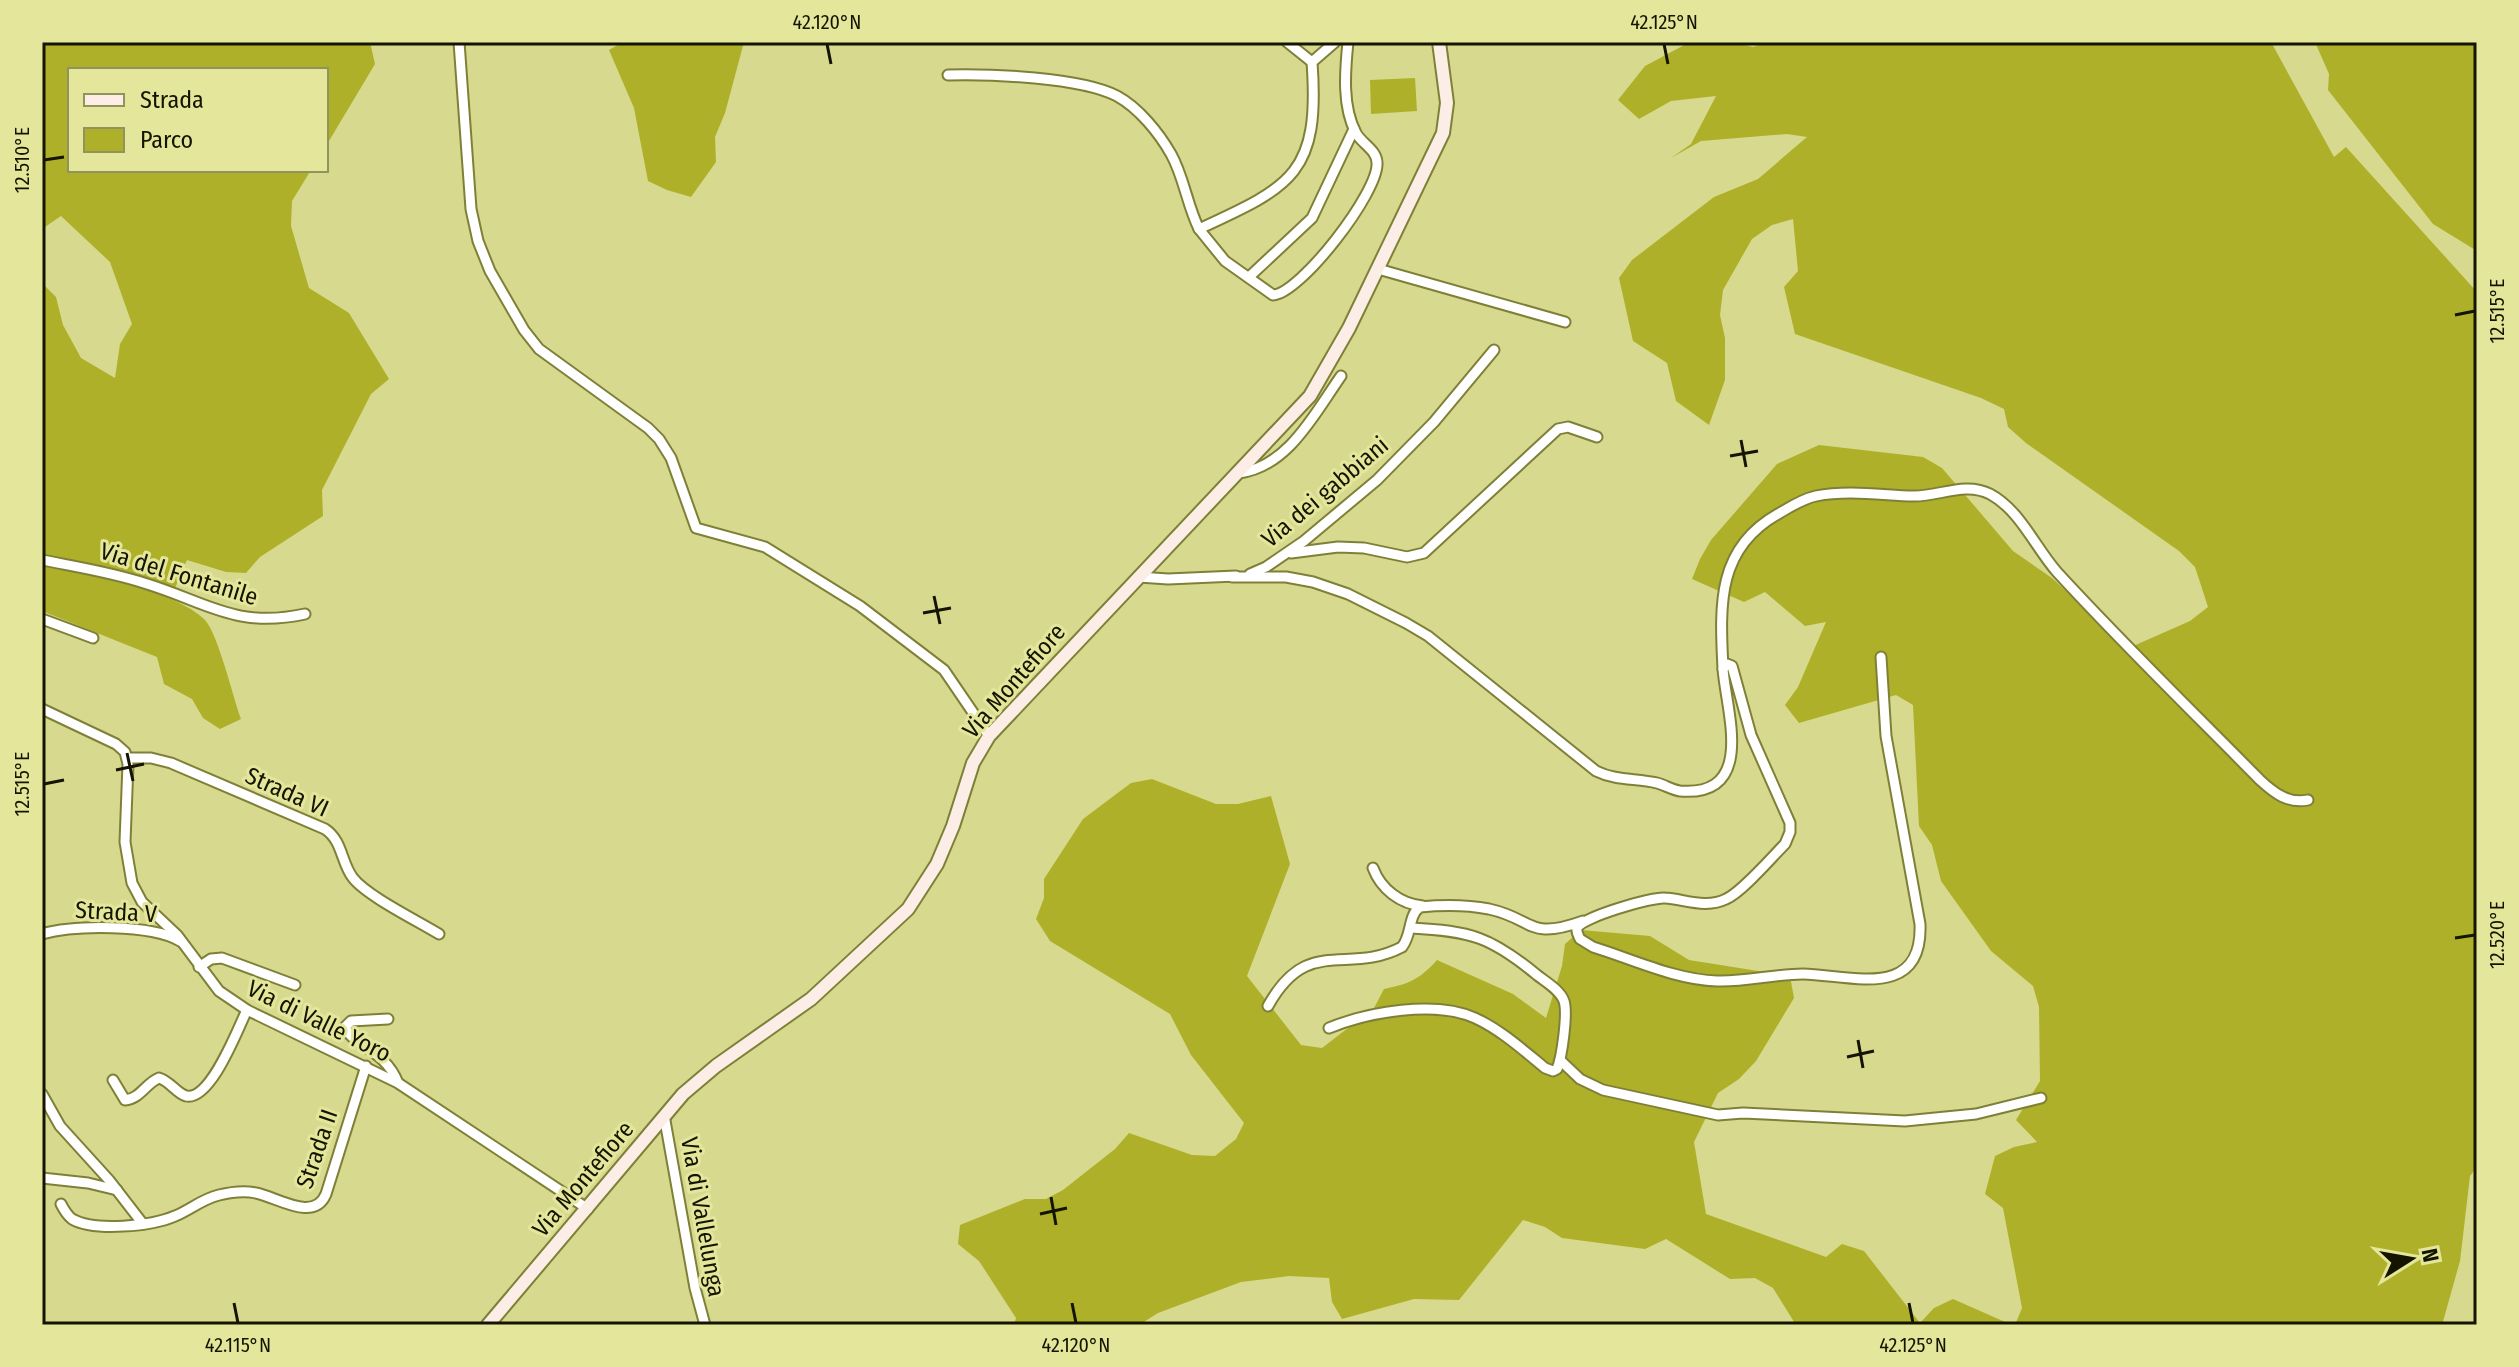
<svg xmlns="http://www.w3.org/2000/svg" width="2519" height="1367" viewBox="0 0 2519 1367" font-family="'Fira Sans Condensed',sans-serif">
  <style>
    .green { fill: #afb029 }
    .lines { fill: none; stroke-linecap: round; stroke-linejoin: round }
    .street-casing { stroke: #7f8037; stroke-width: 13 }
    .secondary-casing { stroke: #7f8037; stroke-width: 16 }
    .street { stroke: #fff; stroke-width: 9 }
    .secondary { stroke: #fceee7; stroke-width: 12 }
    .ticks { fill: none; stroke: #141400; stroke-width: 3 }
    .labels { text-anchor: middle; stroke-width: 6; stroke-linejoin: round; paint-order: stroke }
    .street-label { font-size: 24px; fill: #141400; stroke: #e4e79b }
    .neatline { fill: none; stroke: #141400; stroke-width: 3 }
    .ticks-label { font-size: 20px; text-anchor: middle; fill: #141400 }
  </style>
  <rect width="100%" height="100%" fill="#d7d98e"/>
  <!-- green -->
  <g class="green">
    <path d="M48 42H370L375 64 326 146V70H70V170H311L292 201 291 226 309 288 349 313 389 379 371 394 322 490 323 516 260 557 246 573 226 572 187 560 175 588 130 574 42 554V283L56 297 63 325 81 358 115 378 120 344 132 324 110 262 61 216 42 229V50Z"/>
    <path d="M623 42H744L725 113 715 137 716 162 691 197 667 190 648 181 634 108 609 50Z"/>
    <path d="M1690 42H1731L1753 47 1768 42H2271L2334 157 2346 147 2477 292V1167L2470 1176 2460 1261 2442 1325H2015L2022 1308 2003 1208 1985 1194 1995 1156 2014 1147 2037 1142 2016 1120 2040 1081 2039 1007 2033 986 1991 951 1941 881 1932 845 1919 826 1913 705 1896 695 1799 723 1785 705 1798 687 1826 622 1805 626 1765 592 1744 602 1692 579 1700 559 1711 540 1777 464 1819 445 1923 457 1942 468 2013 551 2052 578 2110 632 2131 647 2190 621 2208 607 2195 567 2179 551 2026 443 2008 427 2004 409 1981 398 1795 334 1784 287 1798 271 1793 219 1772 225 1752 239 1723 290 1720 315 1725 338V380L1709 425 1676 401 1667 363 1633 341 1619 278 1632 260 1714 197 1758 179 1807 137 1787 134 1701 141 1671 158 1691 144 1716 96 1671 101 1639 119 1618 100 1645 66Z"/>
    <path d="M2315 42H2477V251L2433 224 2328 90 2329 74Z"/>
    <path d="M1415 78 1417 111 1371 114 1370 80Z"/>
    <path d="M42 566C83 573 176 590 205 620 218 634 233 697 241 719L220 729 203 718 192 699 164 684 157 657 42 611Z"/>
    <path d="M1152 779 1216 804H1238L1271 796 1290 864 1247 976 1301 1045 1322 1048 1374 1008 1384 989C1409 984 1420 979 1437 960L1513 994 1546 1018 1562 966 1565 944 1581 930 1650 936 1689 960 1790 976 1794 998 1756 1061 1739 1079 1718 1093 1694 1142 1706 1214 1826 1257 1842 1244 1864 1251 1920 1323 1934 1308 1953 1299 2012 1325H1796L1773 1288 1755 1278 1730 1279 1666 1239 1645 1249 1562 1238 1545 1227 1523 1220 1459 1300 1414 1299 1342 1319 1332 1302 1329 1278 1289 1276 1241 1282 1158 1313 1139 1325H1014L1016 1318 979 1261 958 1244 960 1225 1025 1199H1046L1063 1190 1115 1149 1129 1133 1192 1155 1215 1156 1236 1139 1244 1123 1191 1055 1170 1014 1050 941 1036 919 1044 898V879L1083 819 1131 783Z"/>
  </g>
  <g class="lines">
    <!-- street casing -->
    <g class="street-casing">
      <g id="street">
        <path d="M459 42 471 209 478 241 490 271 524 330 539 349 648 428 659 439 671 458 696 528 765 547 860 606 944 670 989 736"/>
        <path d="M1287 42 1312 62"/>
        <path d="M1335 42 1312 62C1320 173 1293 186 1199 229L1225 261 1273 295C1300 294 1379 192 1377 163 1377 150 1362 144 1356 133 1342 107 1345 71 1348 42"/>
        <path d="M948 75C991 74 1080 77 1117 96 1139 108 1159 133 1171 154 1184 177 1187 205 1199 229"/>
        <path d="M1378 269 1565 322"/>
        <path d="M1249 277 1312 218 1354 129"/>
        <path d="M1239 473C1288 467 1315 413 1341 376"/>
        <path d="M1291 553 1338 547 1364 548 1407 557 1424 553 1558 429 1568 427 1597 437"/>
        <path d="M42 560C77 567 110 572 144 583 207 602 235 629 305 614"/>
        <path d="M1250 574 1266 567 1304 541 1377 480 1434 422 1494 350"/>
        <path d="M1139 577 1168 579 1236 576"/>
        <path d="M1232 577H1286L1313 582 1348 594 1406 623 1428 636 1596 771C1616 781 1636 778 1657 783 1665 785 1672 790 1680 791 1757 797 1726 711 1723 669L1727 664 1732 666 1751 735 1790 823V832L1785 844C1771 858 1742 892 1726 899 1706 909 1684 899 1665 898 1652 897 1582 917 1577 928 1576 932 1578 935 1580 939L1593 947C1632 959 1676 980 1717 981 1746 982 1774 974 1803 974 1850 975 1923 1001 1920 924L1886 736 1881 657"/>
        <path d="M42 619 93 638"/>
        <path d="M1723 669C1720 606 1716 549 1778 514 1790 507 1802 499 1816 496 1847 490 1881 495 1913 496 1938 497 1965 481 1990 494 2020 510 2035 547 2057 572 2122 643 2192 711 2260 780 2274 793 2288 804 2308 800"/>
        <path d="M42 709 116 744 125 752 128 764 125 842 132 883 142 902 177 935 219 991 247 1010 398 1083 588 1209"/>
        <path d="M127 758H151L171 763 325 829C343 841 341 863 353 878 367 896 418 921 439 934"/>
        <path d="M1373 868C1381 889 1400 904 1423 906"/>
        <path d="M42 934C74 925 151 924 180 941"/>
        <path d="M199 967 211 959 222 958 295 985"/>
        <path d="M1268 1006C1308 934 1347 976 1402 947 1412 935 1408 915 1420 907 1441 905 1468 905 1489 909 1535 919 1527 941 1583 921"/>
        <path d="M388 1019 351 1021 345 1027C352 1046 385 1049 398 1083"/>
        <path d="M1329 1028C1368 1012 1435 1000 1475 1018 1501 1030 1523 1050 1545 1068L1553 1071 1557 1069C1562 1057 1568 1013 1564 1001 1560 990 1546 982 1537 975 1491 937 1471 931 1411 928"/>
        <path d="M1560 1060 1580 1079 1603 1090 1718 1115 1743 1113 1905 1121 1976 1114 2041 1098"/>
        <path d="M113 1080 125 1100C140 1099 146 1083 159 1078 170 1081 176 1093 186 1096 211 1101 238 1028 247 1010"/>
        <path d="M42 1094 60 1126 109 1180 143 1224"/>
        <path d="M664 1115 695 1288 705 1325"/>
        <path d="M42 1178 88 1183 117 1190"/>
        <path d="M61 1204C64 1210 67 1215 72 1219 95 1232 152 1226 175 1216 190 1210 202 1199 219 1195 231 1192 243 1190 256 1193 277 1197 314 1223 326 1194L366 1066"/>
      </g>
    </g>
    <!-- secondary casing -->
    <g class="secondary-casing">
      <path id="secondary" d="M488 1325 683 1094 716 1066 811 999 908 909 937 864 953 826 973 763 989 736 1310 396 1349 328 1443 133 1447 103 1439 42"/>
    </g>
    <!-- street -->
    <use href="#street" class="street"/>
    <!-- secondary -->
    <use href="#secondary" class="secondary"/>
  </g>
  <!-- ticks -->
  <path class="ticks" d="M827 44 831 64M1664 44 1668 64M44 160 64 157M2455 315 2475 311M1741 440 1746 467M1730 456 1758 451M934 596 940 624M923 613 951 608M127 753 133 781M116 770 144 764M44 784 64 780M2455 938 2475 935M1858 1040 1863 1068M1847 1057 1874 1051M1051 1197 1056 1225M1040 1214 1067 1208M234 1303 238 1323M1072 1303 1076 1323M1909 1303 1913 1323"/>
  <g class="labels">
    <!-- street labels -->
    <g class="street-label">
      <text transform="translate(1325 492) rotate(-40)" y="8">Via dei gabbiani</text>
      <text transform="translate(179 574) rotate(17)" y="8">Via del Fontanile</text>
      <text transform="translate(1014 681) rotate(-49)" y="8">Via Montefiore</text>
      <text transform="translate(287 792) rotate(24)" y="8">Strada VI</text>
      <text transform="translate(116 912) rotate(3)" y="8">Strada V</text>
      <text transform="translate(319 1021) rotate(26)" y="8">Via di Valle Yoro</text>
      <text transform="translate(317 1149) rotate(-71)" y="8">Strada II</text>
      <text transform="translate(583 1179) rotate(-50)" y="8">Via Montefiore</text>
      <text transform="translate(703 1217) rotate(80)" y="8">Via di Vallelunga</text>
    </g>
  </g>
  <!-- border -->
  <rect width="2519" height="1367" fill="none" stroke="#e4e79b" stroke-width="88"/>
  <!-- legend -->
  <rect x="68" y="68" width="260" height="104" fill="#e4e79b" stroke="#91935d" stroke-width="2"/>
  <rect x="84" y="94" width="40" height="12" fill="#fceee7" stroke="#91935d" stroke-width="2"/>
  <text x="140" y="108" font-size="24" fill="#141400">Strada</text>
  <rect x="84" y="128" width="40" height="24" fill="#afb029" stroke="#91935d" stroke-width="2"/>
  <text x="140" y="148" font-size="24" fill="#141400">Parco</text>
  <!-- north arrow -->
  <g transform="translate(2411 1259) rotate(79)" stroke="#e4e79b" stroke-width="6" paint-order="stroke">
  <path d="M0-6L14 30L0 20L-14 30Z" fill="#141400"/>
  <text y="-12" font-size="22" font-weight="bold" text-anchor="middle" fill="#141400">N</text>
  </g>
  <rect x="44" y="44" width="2431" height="1279" class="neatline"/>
  <g class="ticks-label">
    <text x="827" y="29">42.120°N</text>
    <text x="1664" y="29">42.125°N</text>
    <text transform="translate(22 160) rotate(-90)" y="7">12.510°E</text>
    <text transform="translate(2497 311) rotate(-90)" y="7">12.515°E</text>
    <text transform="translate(22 784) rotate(-90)" y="7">12.515°E</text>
    <text transform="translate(2497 935) rotate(-90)" y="7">12.520°E</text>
    <text x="238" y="1352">42.115°N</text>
    <text x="1076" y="1352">42.120°N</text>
    <text x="1913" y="1352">42.125°N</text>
  </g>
</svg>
